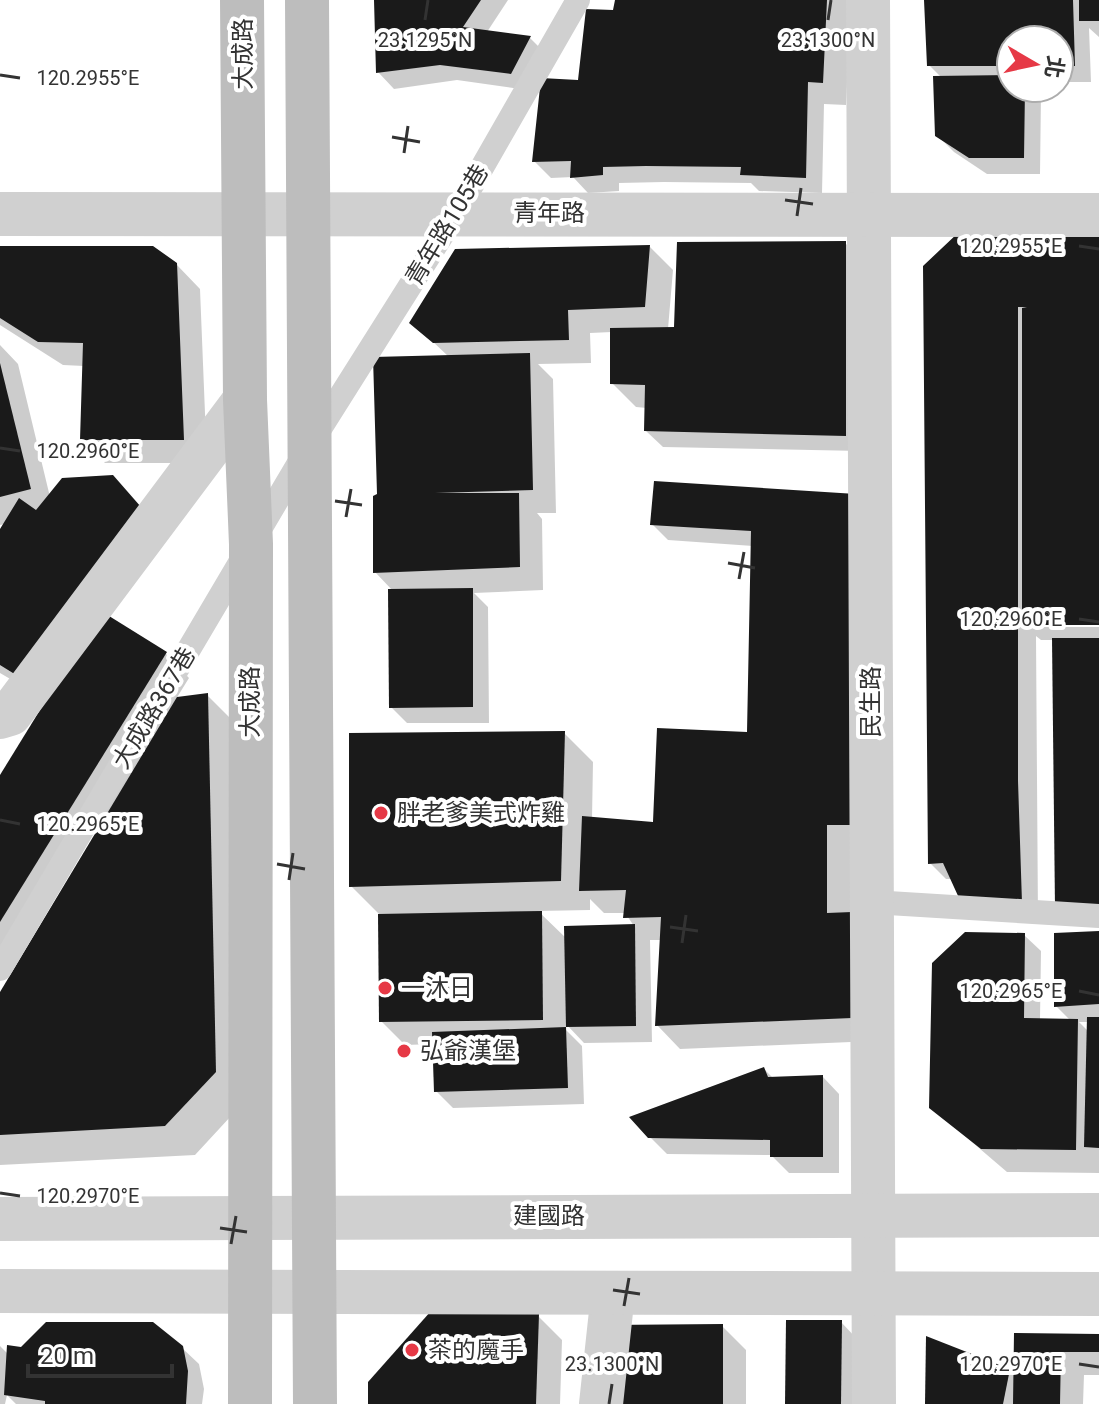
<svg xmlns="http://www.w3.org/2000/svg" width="1099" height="1404" viewBox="0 0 1099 1404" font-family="Roboto,'Noto Sans TC',sans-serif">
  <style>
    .shadow { fill: #0003; fill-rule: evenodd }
    .building { fill: #1a1a1a }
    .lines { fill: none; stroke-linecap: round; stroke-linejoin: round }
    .service { stroke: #d0d0d0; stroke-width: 24 }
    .minor { stroke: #d0d0d0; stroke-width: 44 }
    .tertiary { stroke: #d0d0d0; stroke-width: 44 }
    .secondary { stroke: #bdbdbd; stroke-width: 44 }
    .ticks { fill: none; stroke: #333; stroke-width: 3 }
    .poi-dot { fill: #e63946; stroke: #fff; stroke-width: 3 }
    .labels { text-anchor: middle; stroke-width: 8; stroke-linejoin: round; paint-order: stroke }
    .street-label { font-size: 24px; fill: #333; stroke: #fff }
    .poi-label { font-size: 24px; fill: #333; stroke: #fff; text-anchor: start }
    .ticks-label { font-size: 20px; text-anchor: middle; fill: #333; stroke: #fff; stroke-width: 8; stroke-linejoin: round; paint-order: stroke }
  </style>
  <rect width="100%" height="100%" fill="#fff"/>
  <!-- shadow -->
  <g class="shadow">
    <path d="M376 0H508L487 32 530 38 546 54 527 90 457 80 394 89 378 72Z"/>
    <path d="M617 0H851L846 105 824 104 822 193 759 191 751 183 664 182 619 183V191L588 193 573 177 551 178 534 161 580 82 615 12Z"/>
    <path d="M926 0H1099V37L1089 28 1091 82H1059V40H1011V88H1036L1041 93 1040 174H987L954 152 937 135 942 78 929 65Z"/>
    <path d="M1099 237V623H1038V627H1099V923L1054 640H1041L1036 636 1038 919 953 879H946L930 863 925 267Z"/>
    <path d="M845 243 869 266 861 451 663 447 646 431 647 408 636 407 612 383V332L590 333 591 363 538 364 553 379 556 513H537L542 519 543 590 474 593 488 607 489 723H407L391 707 393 591 375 572 379 496 449 357 412 322 650 247 673 270 668 329H676Z"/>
    <path d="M0 248 176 264 200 289 207 463H105L82 440 84 366 63 365 0 325Z"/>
    <path d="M0 345 18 364 50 497 104 616 166 654 189 678 176 699 207 695 237 725 244 1102 195 1155 0 1165V997L107 818 104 816 0 956V778L48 701 0 673V533L5 524 0 525Z"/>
    <path d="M855 496 850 914 875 1041 680 1049 657 1025 662 940H650L652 1042 584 1043 566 1024V1030L582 1046 584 1104 453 1108 436 1091 435 1044 405 1045 381 1021 380 915 351 886 564 733 593 762 592 819 655 824 749 734 753 546 668 540 652 524ZM590 899 604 913H625L634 926 567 939 538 911 590 910Z"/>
    <path d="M1099 933V1173L1007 1172 931 1107 1024 935 1041 951 1040 1020 1071 1021 1056 1006ZM1079 1022H1089V1032Z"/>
    <path d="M764 1069 774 1079 823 1077 839 1094V1173H789L771 1155 667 1154 650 1137Z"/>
    <path d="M538 1316 562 1340 560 1404H370Z"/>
    <path d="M841 1322 857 1339V1404H787Z"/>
    <path d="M722 1326 746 1350V1404H609Z"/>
    <path d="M1016 1336H1099V1375H1084L1083 1404H927L1009 1370 1015 1377Z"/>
    <path d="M0 1346 9 1355 181 1347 199 1364 204 1389 202 1404H16L7 1395 5 1404H0Z"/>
  </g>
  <!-- building -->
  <g class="building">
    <path d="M374 0H481L463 27 531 36 511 74 440 65 376 73Z"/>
    <path d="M615 0H827L823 83 808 82 806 178 740 175 741 167 646 166 603 167V175L570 178 571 161 532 162 541 78 578 80 586 9 613 10Z"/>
    <path d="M924 0H1073L1075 66H1059V40H1011V66H927Z"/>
    <rect x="1079" y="0" width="20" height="21"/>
    <path d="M1011 75V88H1025L1024 158H969L935 136 933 76Z"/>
    <path d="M959 232 1099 235V625H1022V308L1027 307H1018V781L1022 903 959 898 943 863 928 864 923 266Z"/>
    <path d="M846 241V436L644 431 645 385 610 384V328L674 327 677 242Z"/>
    <path d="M650 245 645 307 568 310 569 340 433 343 409 323 455 249Z"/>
    <path d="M0 246H153L177 263 184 440H80L83 343 38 342 0 318Z"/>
    <path d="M530 353 533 490 435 493H519L520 567 373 573V496L377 494 373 357Z"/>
    <path d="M0 363 31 489 0 497Z"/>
    <path d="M113 475 141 507 21 678 0 665V529L19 498 36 510 62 478Z"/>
    <path d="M654 481 856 494 853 825H827V913L852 912V1018L655 1026 661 917 623 918 626 890 579 891 582 816 653 822 657 728 747 732 751 531 650 525Z"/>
    <path d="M473 588V707L389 708 388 589Z"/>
    <path d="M101 611 167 652 0 922V775Z"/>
    <path d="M1052 638H1099V907L1055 908Z"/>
    <path d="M208 693 216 1072 165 1126 0 1135V992L177 697Z"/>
    <path d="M565 731 561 881 349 887V733Z"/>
    <path d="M542 911 543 1020 379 1022 378 914Z"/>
    <path d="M635 924 636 1026 566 1027 564 926Z"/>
    <path d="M1099 931V1004L1054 1007V933Z"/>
    <path d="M965 932 1025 933 1024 1018 1078 1019 1076 1150 981 1149 929 1108 932 963Z"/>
    <path d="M1087 1017H1099V1148L1084 1147Z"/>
    <path d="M566 1027 568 1088 434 1092 432 1032Z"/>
    <path d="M764 1067 768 1077 823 1075V1157H770V1140L648 1138 629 1117Z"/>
    <path d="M431 1311 539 1314 536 1404H368V1382Z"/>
    <path d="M786 1320H842L841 1404H785Z"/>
    <path d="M46 1322H153L183 1346 188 1371 186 1404H45V1401L4 1395 7 1345 21 1347Z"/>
    <path d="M723 1324V1404H607V1325Z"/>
    <path d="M1014 1333 1099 1334V1352H1061L1060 1404H1013Z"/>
    <path d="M926 1336 1010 1369 1003 1404H925Z"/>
  </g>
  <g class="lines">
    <!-- service -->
    <g class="service">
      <path d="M872 902 1099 916"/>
      <path d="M0 969 309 446 456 213 578 0"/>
    </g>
    <!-- minor -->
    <g class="minor">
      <path d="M868 0 874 1404"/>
      <path d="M0 214 1099 215"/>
      <path d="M0 717 10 714 245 400"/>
      <path d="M601 1404 613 1293"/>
    </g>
    <!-- tertiary -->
    <g class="tertiary">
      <path d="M0 1219 1099 1215"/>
      <path d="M0 1291 1099 1294"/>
    </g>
    <!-- secondary -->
    <g class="secondary">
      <path d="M242 0 245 400 251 544 250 1404"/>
      <path d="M307 0 315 1404"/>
    </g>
  </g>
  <!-- ticks -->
  <path class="ticks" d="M425 20 428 0M828 20 831 0M0 75 20 78M392 137 420 142M404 153 408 126M785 200 813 204M797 216 801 188M1079 246 1099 249M0 448 20 451M335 501 362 505M346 517 351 489M728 563 755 568M739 579 744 552M1079 619 1099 622M0 820 20 824M277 864 305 869M289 880 293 853M670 927 698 931M682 943 686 915M1079 991 1099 995M0 1193 20 1196M220 1228 247 1232M231 1244 236 1216M613 1290 640 1294M624 1306 629 1278M1079 1364 1099 1367M609 1404 612 1384"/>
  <!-- markers -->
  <g class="poi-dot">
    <circle cx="381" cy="813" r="8"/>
    <circle cx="385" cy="988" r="8"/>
    <circle cx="404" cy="1051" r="8"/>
    <circle cx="412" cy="1350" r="8"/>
  </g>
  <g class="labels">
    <!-- street labels -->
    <g class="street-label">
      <text transform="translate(243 54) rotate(-90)" y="8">大成路</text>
      <text x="549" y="221">青年路</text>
      <text transform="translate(447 225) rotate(-59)" y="8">青年路105巷</text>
      <text transform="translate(250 702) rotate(-90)" y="8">大成路</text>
      <text transform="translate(871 702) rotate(-90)" y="8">民生路</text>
      <text transform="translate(154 708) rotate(-59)" y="8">大成路367巷</text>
      <text x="549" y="1224">建國路</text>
    </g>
    <!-- poi labels -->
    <g class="poi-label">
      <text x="397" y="821">胖老爹美式炸雞</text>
      <text x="401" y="996">一沐日</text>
      <text x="420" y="1059">弘爺漢堡</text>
      <text x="428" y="1358">茶的魔手</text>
    </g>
  </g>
  <g class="ticks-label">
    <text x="425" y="47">23.1295°N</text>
    <text x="828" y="47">23.1300°N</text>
    <text x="88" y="85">120.2955°E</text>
    <text x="1011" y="253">120.2955°E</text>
    <text x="88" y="458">120.2960°E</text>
    <text x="1011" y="626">120.2960°E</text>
    <text x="88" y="831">120.2965°E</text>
    <text x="1011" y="998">120.2965°E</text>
    <text x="88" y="1203">120.2970°E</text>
    <text x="1011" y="1371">120.2970°E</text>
    <text x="612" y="1371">23.1300°N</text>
  </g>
  <!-- north arrow -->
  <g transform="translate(1035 64) rotate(99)"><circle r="38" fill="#ffffff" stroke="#adadad" stroke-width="2"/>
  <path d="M0-6L14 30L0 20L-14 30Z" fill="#e63946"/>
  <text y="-12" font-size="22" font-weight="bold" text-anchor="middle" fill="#333333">北</text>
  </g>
  <!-- scale -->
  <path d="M28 1364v12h144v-12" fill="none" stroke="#333333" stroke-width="4"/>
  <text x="40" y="1364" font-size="24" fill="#333333" stroke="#ffffff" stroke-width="6" paint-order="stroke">20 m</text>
</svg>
